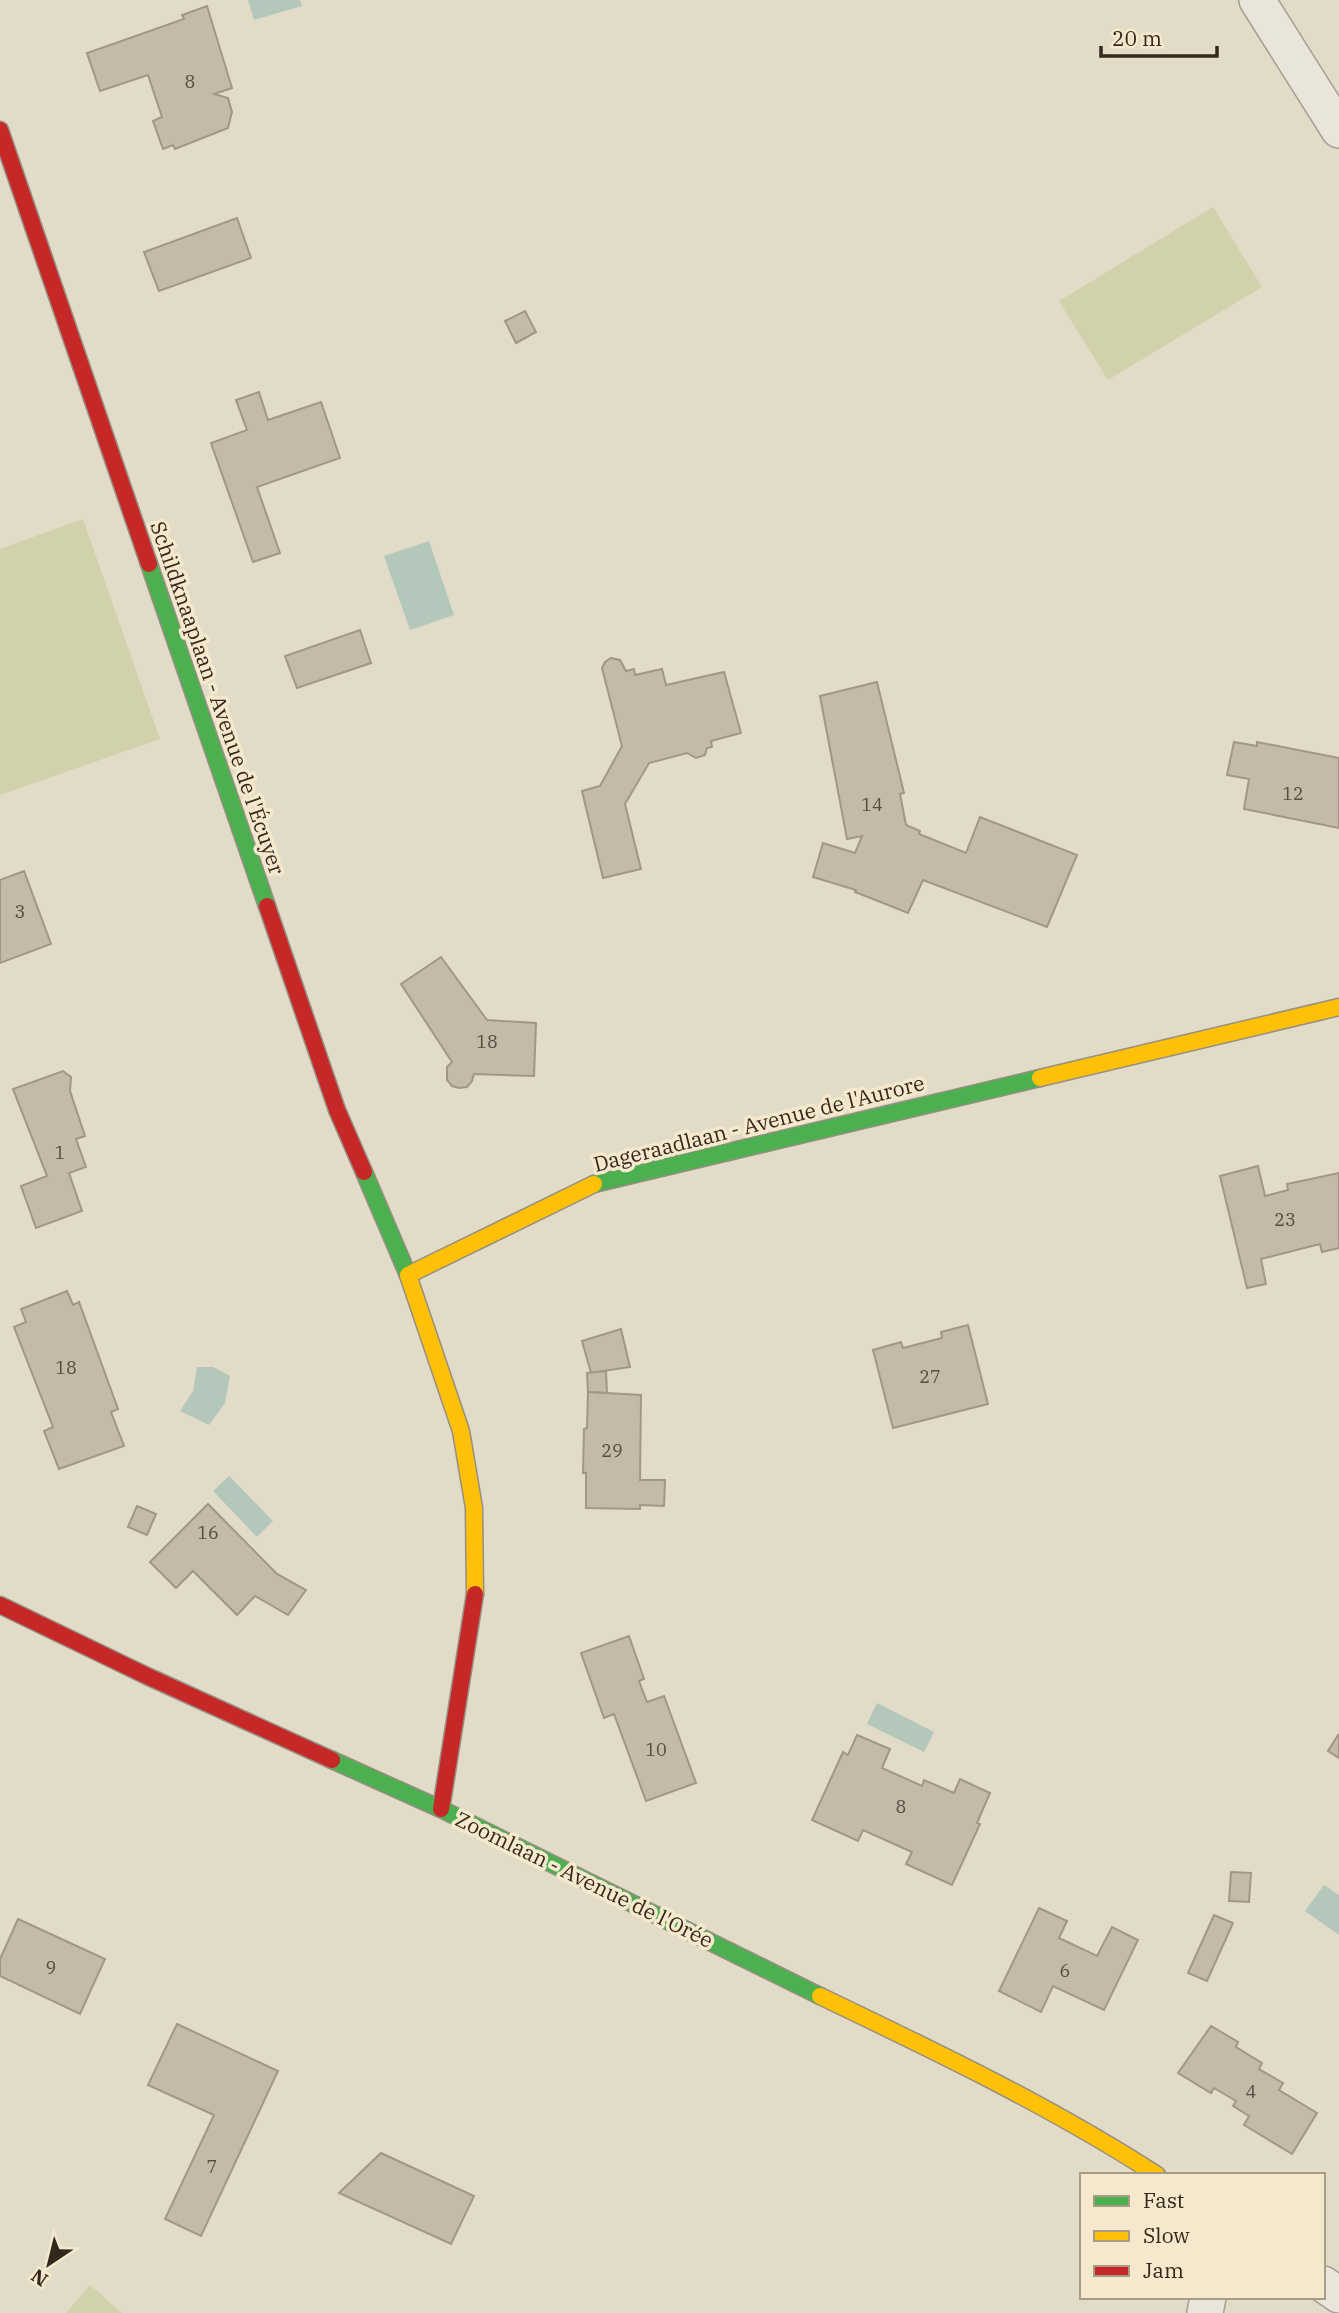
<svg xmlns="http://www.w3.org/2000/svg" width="1339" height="2313" viewBox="0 0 1339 2313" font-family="'IBM Plex Serif',serif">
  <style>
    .green { fill: #d1d2ab }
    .water { fill: #b4c7bb }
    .building { fill: #c5b9a9; stroke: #a29688; stroke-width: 2 }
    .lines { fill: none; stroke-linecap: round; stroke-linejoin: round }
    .street-casing { stroke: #a69f92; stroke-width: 38 }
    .fast-casing { stroke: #968f82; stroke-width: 19 }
    .slow-casing { stroke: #968f82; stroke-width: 19 }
    .jam-casing { stroke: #968f82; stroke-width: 19 }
    .street { stroke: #eae5db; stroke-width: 35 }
    .fast { stroke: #4caf50; stroke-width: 16 }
    .slow { stroke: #ffc107; stroke-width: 16 }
    .jam { stroke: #c62828; stroke-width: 16 }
    .labels { text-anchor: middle; stroke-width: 7; stroke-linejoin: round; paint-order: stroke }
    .number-label { font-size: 18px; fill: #584c3f }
    .street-label { font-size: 21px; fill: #34281c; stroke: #f4e9cd }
  </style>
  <rect width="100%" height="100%" fill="#e2dbc8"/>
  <!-- green -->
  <g class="green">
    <path d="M1213 207 1262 287 1108 380 1059 301Z"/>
    <path d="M83 519 160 739 0 795V549Z"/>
    <path d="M90 2285 122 2313H66Z"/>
  </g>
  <!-- water -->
  <g class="water">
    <path d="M248 0H300L302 6 254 20Z"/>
    <path d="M429 541 454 615 410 630 384 556Z"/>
    <path d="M197 1367H213L230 1376 225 1403 209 1425 180 1411 193 1391Z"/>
    <path d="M229 1476 273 1521 257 1537 213 1491Z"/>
    <path d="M877 1703 934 1732 924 1752 867 1724Z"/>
    <path d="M1324 1885 1339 1895V1935L1305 1911Z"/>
  </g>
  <!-- building -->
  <g class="building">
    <path d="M207 6 232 88 214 94 228 98 232 112 228 128 175 149 173 145 163 149 153 121 162 117 148 75 100 91 87 53 184 19 182 15Z"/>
    <path d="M237 218 251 258 159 291 144 252Z"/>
    <path d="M525 311 536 332 516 343 505 321Z"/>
    <path d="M259 392 268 420 321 402 340 458 257 487 280 553 253 562 211 443 247 430 236 400Z"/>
    <path d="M360 630 371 663 297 688 285 656Z"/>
    <path d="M611 658 620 660 626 671 634 669 635 675 662 669 666 685 724 672 741 733 711 741 712 747 707 748 705 755 696 758 687 753 649 763 625 804 641 869 603 878 582 791 600 786 622 746 602 668 605 662Z"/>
    <path d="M877 682 904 793 900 794 906 825 920 831 919 834 966 853 980 817 1077 855 1047 927 923 880 908 913 855 892 856 890 813 877 823 843 855 853 862 836 847 839 820 696Z"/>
    <path d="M1234 742 1257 746V742L1339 758V828L1244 809 1249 779 1227 775Z"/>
    <path d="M24 871 51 944 0 963V880Z"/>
    <path d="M441 957 487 1020 536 1023 534 1076 474 1074 472 1081 467 1087 459 1088 452 1086 447 1080V1067L452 1062 401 984Z"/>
    <path d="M63 1071 71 1077 70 1091 85 1136 76 1139 86 1167 69 1173 82 1211 36 1228 21 1186 47 1176 13 1089Z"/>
    <path d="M1258 1166 1265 1196 1288 1190 1287 1184 1339 1173V1248L1322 1252 1320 1244 1261 1259 1266 1284 1247 1288 1220 1176Z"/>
    <path d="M67 1291 73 1305 79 1302 118 1409 111 1412 124 1446 59 1469 44 1431 53 1427 14 1327 26 1322 21 1309Z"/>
    <path d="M968 1325 988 1404 893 1428 873 1350 901 1342 903 1348 942 1338 941 1332Z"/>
    <path d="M621 1329 630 1367 591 1373 582 1341Z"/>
    <path d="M606 1371 607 1393 588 1392 587 1373Z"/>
    <path d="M588 1392 641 1395 640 1480H665L664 1506 640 1505V1509L586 1508V1473H583L584 1429 587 1428Z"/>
    <path d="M208 1504 277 1574 306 1590 288 1615 255 1596 237 1615 193 1571 176 1588 150 1562Z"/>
    <path d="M137 1506 156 1514 147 1535 128 1527Z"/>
    <path d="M629 1636 644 1679 639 1681 647 1702 664 1696 696 1783 646 1801 614 1714 604 1718 581 1653Z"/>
    <path d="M857 1735 890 1749 882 1768 922 1786 924 1780 954 1793 960 1779 990 1793 977 1823 980 1824 952 1885 906 1864 912 1852 863 1830 858 1841 812 1820 843 1752 848 1755Z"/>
    <path d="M1338 1735 1339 1736V1758L1328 1751Z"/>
    <path d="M1231 1872 1251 1873 1249 1902 1229 1901Z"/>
    <path d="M1039 1908 1067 1921 1059 1938 1097 1956 1112 1927 1138 1940 1104 2010 1053 1986 1041 2012 999 1991Z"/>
    <path d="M1214 1915 1233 1923 1207 1981 1188 1973Z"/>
    <path d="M18 1919 105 1959 80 2014 0 1976V1959Z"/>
    <path d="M177 2024 278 2071 201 2236 165 2219 214 2115 148 2085Z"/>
    <path d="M1211 2026 1238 2042 1236 2047 1262 2063 1259 2069 1283 2083 1279 2090 1317 2113 1292 2154 1244 2125 1249 2116 1233 2106 1236 2101 1214 2088 1211 2093 1178 2073Z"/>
    <path d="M381 2153 474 2196 451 2244 339 2193Z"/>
  </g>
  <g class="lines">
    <!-- street casing -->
    <g class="street-casing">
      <g id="street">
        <path d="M1257 0 1339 130"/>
        <path d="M1323 2284 1339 2295"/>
        <path d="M1205 2313 1208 2297"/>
      </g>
    </g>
    <!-- fast casing -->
    <g class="fast-casing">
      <g id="fast">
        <path d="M149 564 267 906"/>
        <path d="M364 1172 408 1275"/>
        <path d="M594 1184 1040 1078"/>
        <path d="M332 1760 441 1809 820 1996"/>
      </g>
    </g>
    <!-- slow casing -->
    <g class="slow-casing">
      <g id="slow">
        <path d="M1040 1078 1339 1007"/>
        <path d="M475 1594 474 1508 461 1431 408 1275 594 1184"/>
        <path d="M820 1996C935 2051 1050 2106 1157 2175"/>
      </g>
    </g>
    <!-- jam casing -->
    <g class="jam-casing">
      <g id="jam">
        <path d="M0 130 149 564"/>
        <path d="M267 906 337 1110 364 1172"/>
        <path d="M0 1605 147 1676 332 1760"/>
        <path d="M441 1809 475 1594"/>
      </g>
    </g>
    <!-- street -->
    <use href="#street" class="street"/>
    <!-- fast -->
    <use href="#fast" class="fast"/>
    <!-- slow -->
    <use href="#slow" class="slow"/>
    <!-- jam -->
    <use href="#jam" class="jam"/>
  </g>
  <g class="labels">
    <!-- number labels -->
    <g class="number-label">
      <text x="190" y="88">8</text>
      <text x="1293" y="800">12</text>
      <text x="872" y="811">14</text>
      <text x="20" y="918">3</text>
      <text x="487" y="1048">18</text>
      <text x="60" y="1159">1</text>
      <text x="1285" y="1226">23</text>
      <text x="66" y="1374">18</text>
      <text x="930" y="1383">27</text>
      <text x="612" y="1457">29</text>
      <text x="208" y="1539">16</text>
      <text x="656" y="1756">10</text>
      <text x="901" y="1813">8</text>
      <text x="51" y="1974">9</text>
      <text x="1065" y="1977">6</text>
      <text x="1251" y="2098">4</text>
      <text x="212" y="2173">7</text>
    </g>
    <!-- street labels -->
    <g class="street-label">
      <text transform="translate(217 698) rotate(71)" y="7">Schildknaaplaan - Avenue de l'Écuyer</text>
      <text transform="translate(759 1124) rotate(-14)" y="7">Dageraadlaan - Avenue de l'Aurore</text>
      <text transform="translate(584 1880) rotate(26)" y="7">Zoomlaan - Avenue de l'Orée</text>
    </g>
  </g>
  <!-- legend -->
  <rect x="1080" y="2173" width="245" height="126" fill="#f4e9cd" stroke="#a79c86" stroke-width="2"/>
  <rect x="1094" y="2196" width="35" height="10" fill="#4caf50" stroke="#a79c86" stroke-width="2"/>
  <text x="1143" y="2208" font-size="21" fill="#34281c">Fast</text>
  <rect x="1094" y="2231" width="35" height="10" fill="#ffc107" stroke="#a79c86" stroke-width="2"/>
  <text x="1143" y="2243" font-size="21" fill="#34281c">Slow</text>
  <rect x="1094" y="2266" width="35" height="10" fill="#c62828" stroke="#a79c86" stroke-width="2"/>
  <text x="1143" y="2278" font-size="21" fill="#34281c">Jam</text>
  <!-- north arrow -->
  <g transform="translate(49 2264) rotate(215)" stroke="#f4e9cd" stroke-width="5" paint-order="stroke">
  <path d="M0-5L12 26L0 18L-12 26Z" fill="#34281c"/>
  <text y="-10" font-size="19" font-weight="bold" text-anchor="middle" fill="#34281c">N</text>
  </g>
  <!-- scale -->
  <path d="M1101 46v10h116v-10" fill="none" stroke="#34281c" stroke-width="3.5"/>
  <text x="1112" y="46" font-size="21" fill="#34281c" stroke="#f4e9cd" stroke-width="5" paint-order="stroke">20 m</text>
</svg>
